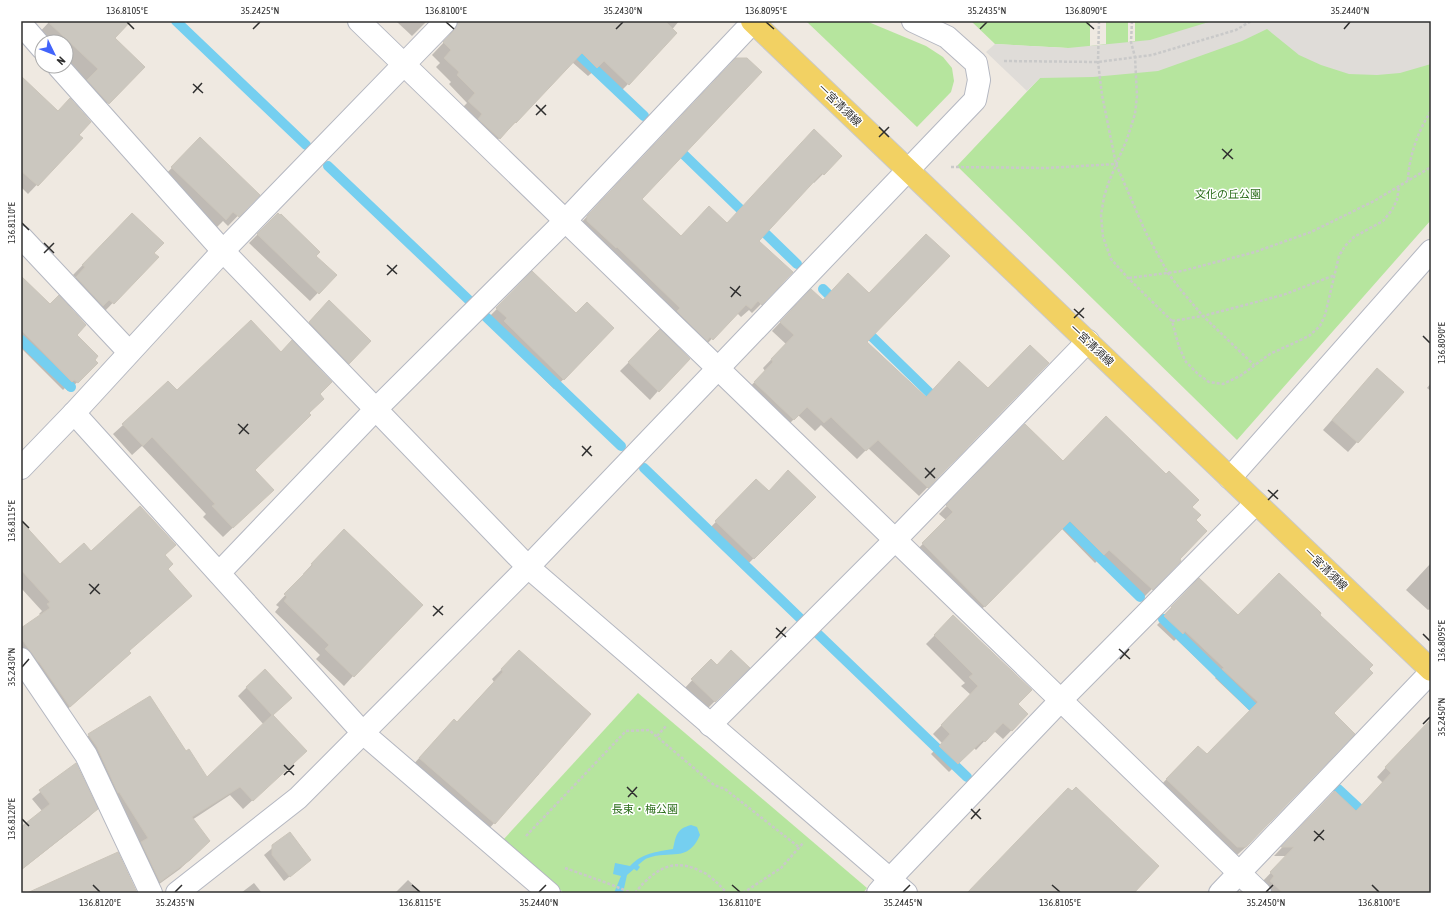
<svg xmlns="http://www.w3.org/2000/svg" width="1452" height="914" viewBox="0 0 1452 914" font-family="'Asap Condensed','Noto Sans JP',sans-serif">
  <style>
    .green { fill: #b6e59e }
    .plaza { fill: #dfdcd8 }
    .water { fill: #75cff0 }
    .shadow { fill: #0003 }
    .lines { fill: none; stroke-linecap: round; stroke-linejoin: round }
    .stream { stroke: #75cff0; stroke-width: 10 }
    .building { fill: #cbc7bf; stroke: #cbc5ba }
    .minor-casing { stroke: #b4b7c1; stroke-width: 24 }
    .major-casing { stroke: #c9c9c9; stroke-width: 24 }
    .path { stroke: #c9c9c9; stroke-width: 2.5; stroke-dasharray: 3 2; stroke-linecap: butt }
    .minor { stroke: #fff; stroke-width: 22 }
    .major { stroke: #f2d163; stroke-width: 22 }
    .ticks { fill: none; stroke: #2e2e2e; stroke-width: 1.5 }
    .labels { text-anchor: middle; stroke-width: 3; stroke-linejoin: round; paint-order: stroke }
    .street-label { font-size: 11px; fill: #2e2e2e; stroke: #fff }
    .park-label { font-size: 11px; fill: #2c6e1b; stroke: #fff }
    .neatline { fill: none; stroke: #2e2e2e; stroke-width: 1.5 }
    .ticks-label { font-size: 10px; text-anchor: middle; fill: #2e2e2e }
  </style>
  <rect width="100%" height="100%" fill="#efe9e1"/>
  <!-- green -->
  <g class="green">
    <path d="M806 21H866L926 46 943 57 952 68 954 81 951 92 917 127Z"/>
    <path d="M971 21H1090V46L1106 44V21H1128V42L1135 41V21H1431V220L1237 440 957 166 1068 48 995 44Z"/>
    <path d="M638 693 867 888 863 893H564L503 840Z"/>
  </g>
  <!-- plaza -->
  <path class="plaza" d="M1212 21H1431V64L1400 73 1377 75 1349 74 1321 65 1299 55 1267 29 1242 41 1158 71 1093 77 1040 78 1027 91 986 52 995 44 1068 48 1150 40Z"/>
  <!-- water -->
  <path class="water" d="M691 825 697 827 700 835C688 863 670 850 648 858 644 859 641 863 638 865L640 867 637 871 634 869 627 875 623 893H614L621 876 613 874 615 863 630 866C642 853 656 852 673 849 676 836 676 829 691 825Z"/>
  <!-- shadow -->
  <g class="shadow">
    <path d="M50 21H130L113 38 143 67 95 116 66 64V42H43L36 36Z"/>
    <path d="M396 21H427L412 36Z"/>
    <path d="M446 21H679L628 84 619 93 595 70 588 76 572 62 515 123 490 147 460 110 467 103 449 84 451 82 436 67 440 63 432 55 446 40 450 34V27Z"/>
    <path d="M727 68 640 199 681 237 726 224 841 156 814 183 813 182 758 241 761 304 752 313 749 310 741 317 737 313 703 348 578 226Z"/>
    <path d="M21 85 81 138 28 194 21 187Z"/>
    <path d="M191 148 258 195 228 226 223 221 216 228 163 177Z"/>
    <path d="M132 214 153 253 157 257 103 313 67 287 76 278 73 275Z"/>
    <path d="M278 214 315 256 335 275 310 301 249 243Z"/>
    <path d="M532 273 576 314 613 328 554 389 495 331 498 328 488 318Z"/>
    <path d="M21 277 76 335 97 363 68 391 65 388 63 390 21 348Z"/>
    <path d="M802 299 866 342 926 398 988 390 1048 363 919 496 868 448 857 459 821 425 815 431 798 415 785 428 746 391 765 371 763 368 786 344 772 331Z"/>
    <path d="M320 311 369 341 339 372 300 332Z"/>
    <path d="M660 331 658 391 650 400 620 371Z"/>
    <path d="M1377 369 1402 392 1348 452 1323 430Z"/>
    <path d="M1431 383V391L1427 388Z"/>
    <path d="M177 391 318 394 308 413 253 470 263 499 223 537 203 517 206 514 142 446 132 455 113 434 123 425Z"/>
    <path d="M1025 426 1063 462 1191 507 1195 520 1178 559 1180 561 1144 597 1101 557 1095 563 1061 528 977 614 915 552 946 520 939 514Z"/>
    <path d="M757 480 768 492 814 497 745 567 707 531Z"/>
    <path d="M335 540 353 676 344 686 316 659 320 655 275 612 279 607 276 605 304 575 303 574Z"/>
    <path d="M21 541 60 565 91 552 164 555 167 569 128 651 130 653 61 715 21 659V629L41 616 39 614 42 611 21 588Z"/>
    <path d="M1431 563V610L1430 609 1428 610 1406 590Z"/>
    <path d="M1199 579 1333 713 1246 847 1237 855 1158 788 1189 756H1207L1250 711 1215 678 1216 677 1176 639 1174 641 1157 625 1165 617 1163 616Z"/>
    <path d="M954 616 1016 704 1027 714 1003 739 994 731 976 750 974 748 949 772 931 754 942 743 933 734 971 695 961 686 965 683 926 644Z"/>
    <path d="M711 660 717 666 748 668 705 711 683 690Z"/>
    <path d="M510 661 539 774 485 833 410 768 445 730 456 723 494 682 492 679Z"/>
    <path d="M247 687 291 698 272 715 296 760 243 809 230 795 192 820 200 850 180 869 151 890 80 744 89 735 150 697 186 752 206 779 264 725 238 696Z"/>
    <path d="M1413 738H1431V893H1265L1262 882 1287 856H1274L1326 801 1355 812 1383 783 1377 777Z"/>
    <path d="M58 777 96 809 89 817 21 870V828L42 811 32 799Z"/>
    <path d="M290 833 310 860 284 881 264 855Z"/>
    <path d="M408 880 422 893H395Z"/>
    <path d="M254 883 262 893H241Z"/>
  </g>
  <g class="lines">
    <!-- stream -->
    <g class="stream">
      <path d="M176 21 306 145"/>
      <path d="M570 46 644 116"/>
      <path d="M675 146 797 264"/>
      <path d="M328 166 472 303"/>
      <path d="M823 289 837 303"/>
      <path d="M485 316 621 446"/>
      <path d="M863 328 939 402"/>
      <path d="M21 340 71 387"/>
      <path d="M644 468 803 621"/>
      <path d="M1057 516 1140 597"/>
      <path d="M1163 619 1263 717"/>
      <path d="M818 634 967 777"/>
      <path d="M1338 789 1369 818"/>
    </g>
  </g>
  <!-- building -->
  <g class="building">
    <path d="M47 21H131L115 38 145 67 109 104 87 80 98 69Z"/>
    <path d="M458 21H665L677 33 629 85 604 61 597 68 582 53 516 123 515 122 500 139 478 119 482 114 468 101 475 93 457 75 459 72 444 58 451 50 443 42 455 29Z"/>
    <path d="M736 58H747L762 72 642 199 681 236 709 206 727 223 814 129 842 156 824 175 822 173 759 241 793 272 762 305 758 301 751 309 746 305 713 340 710 337 707 341 677 311 680 308 617 247 616 248 587 221V216Z"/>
    <path d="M21 76 58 111 70 98 91 122 79 135 83 138 38 186 21 171Z"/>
    <path d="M200 137 260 195 239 217 233 212 226 220 171 167Z"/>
    <path d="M132 213 164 243 154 253 159 257 114 304 109 300 103 306 76 277 85 267 82 265Z"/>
    <path d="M278 213 280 215 281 214 320 252 316 256 337 275 319 294 257 234Z"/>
    <path d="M926 234 950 256 867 342 926 397 959 361 988 388 1030 345 1049 363 928 488 878 440 866 451 831 417 824 423 807 407 794 420 754 382 773 362 771 359 794 335 780 322 811 289 823 300 848 273 869 293Z"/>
    <path d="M532 271 576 313 587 302 614 328 564 380 504 321 507 318 496 308Z"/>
    <path d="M21 276 50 304 59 295 86 325 77 335 98 356 95 360 98 363 78 383 74 380 72 382 21 330Z"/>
    <path d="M329 300 371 341 349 364 309 322Z"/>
    <path d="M251 320 281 352 292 340 332 382 320 394 324 399 309 413 311 415 255 470 274 490 233 528 212 506 215 504 152 437 143 446 122 424 168 381 177 390Z"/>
    <path d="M660 329 690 359 659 392 628 362Z"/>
    <path d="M1377 368 1404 392 1358 443 1332 420Z"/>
    <path d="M1106 416 1166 474 1169 471 1199 500 1192 507 1201 515 1196 520 1207 531 1180 559 1181 561 1153 590 1109 550 1104 555 1070 521 985 607 922 543 953 512 946 505 1025 424 1063 461Z"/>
    <path d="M788 470 816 497 754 559 715 521 756 479 769 491Z"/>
    <path d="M140 506 176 545 165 555 173 564 168 569 192 596 129 651 131 653 70 707 39 662H38L21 638V628L50 608 47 604 50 602 21 570V521L60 564 84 543 91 551Z"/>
    <path d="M344 529 423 605 354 677 325 649 329 645 284 601 287 597 284 594 313 565 311 564Z"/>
    <path d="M1279 573 1321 613 1320 615 1373 665 1369 669 1373 673 1334 713 1355 734 1246 847H1237L1166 779 1198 746 1207 754 1258 702 1222 669 1224 668 1185 631 1183 634 1164 616 1172 608 1171 607 1199 578 1238 615Z"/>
    <path d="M953 615 1032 690 1018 704 1028 714 1012 731 1003 723 985 742 983 740 958 764 939 746 950 734 941 725 978 686 969 677 973 674 934 635Z"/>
    <path d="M519 650 591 714 495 824 419 758 454 719 457 722 503 672 501 669Z"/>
    <path d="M731 650 750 668 715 702 691 679 711 659 717 665Z"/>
    <path d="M265 669 292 698 273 715 307 751 253 801 240 787 192 817 210 841 190 860 160 882 141 842 148 838 119 792 118 793 97 747 88 734 150 696 186 751 189 749 207 777 272 715 246 687Z"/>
    <path d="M1431 719V893H1283L1270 881 1274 876 1270 872 1294 847H1281L1335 791 1356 811 1391 773 1385 767Z"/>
    <path d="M76 763 98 809 21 870V827L50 804 39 790Z"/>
    <path d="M1076 787 1159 866 1134 893H967L1068 788 1072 791Z"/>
    <path d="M290 832 311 860 290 877 272 855V845Z"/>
    <path d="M118 852 137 893H27Z"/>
  </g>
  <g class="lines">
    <!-- minor casing -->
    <g class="minor-casing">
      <g id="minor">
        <path d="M359 21 1260 893"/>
        <path d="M21 24 42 48"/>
        <path d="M58 66 223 251 528 567 906 893"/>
        <path d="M21 237 129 352"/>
        <path d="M74 413 363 733 549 893"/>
        <path d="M21 468 74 413 223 251 446 21"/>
        <path d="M1230 478 1431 251"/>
        <path d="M219 573 375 410 565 221 753 22"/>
        <path d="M21 659 86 755 151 893"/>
        <path d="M710 725 895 540 1088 341"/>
        <path d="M177 893 298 798 528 567 975 100 979 80 976 63 947 37 913 21"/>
        <path d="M878 893 890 879 1061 700 1256 503"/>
        <path d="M1220 893 1431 672"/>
      </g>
    </g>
    <!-- major casing -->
    <g class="major-casing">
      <path id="major" d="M752 21 1431 670"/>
    </g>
    <!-- path -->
    <g class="path">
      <path d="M1099 21 1098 62 1102 95 1116 164 1146 233 1168 273 1180 289 1203 316 1254 365"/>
      <path d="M1132 21 1131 42 1135 57 1137 96 1135 114 1127 139 1108 184 1104 197 1101 215 1103 237 1111 259 1128 278 1172 321 1179 347 1186 362 1199 375 1209 382 1223 384 1240 376 1270 354 1309 336 1320 326 1325 315 1339 256 1345 246 1354 237 1383 221 1392 210 1397 200 1399 186"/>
      <path d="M1004 61 1098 62 1152 55 1236 30 1251 21"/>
      <path d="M951 167 1047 168 1116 164"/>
      <path d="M1408 180C1409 156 1418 131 1431 111"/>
      <path d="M1129 278 1182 271 1255 252 1311 232 1374 201 1431 167"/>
      <path d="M1172 321 1203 316 1283 295 1335 275"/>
      <path d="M657 736 667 725"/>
      <path d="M526 836 626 731 649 730 714 785 725 789 800 848"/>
      <path d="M565 868 607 883 632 893"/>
      <path d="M635 893C652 872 671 857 698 870 702 872 706 873 709 876 716 881 721 887 727 893"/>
      <path d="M743 893 781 868 804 842"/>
    </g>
    <!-- minor -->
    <use href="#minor" class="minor"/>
    <!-- major -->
    <use href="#major" class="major"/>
  </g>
  <!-- ticks -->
  <path class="ticks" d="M127 22 134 29M446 22 454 29M766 22 774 29M1086 22 1094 29M253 29 260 22M616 29 623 22M980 29 987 22M1344 29 1350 22M193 84 203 93M193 93 202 83M536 105 546 115M536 115 546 105M879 127 889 137M879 137 889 127M1222 149 1233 159M1223 159 1232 149M22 223 29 230M44 243 54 253M44 253 54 243M387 265 397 274M387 275 397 265M730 287 741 296M731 297 740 286M1074 309 1084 318M1074 318 1084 308M1423 336 1430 343M238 424 249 434M239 434 248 424M582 446 592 456M582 456 591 446M925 468 935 478M925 478 935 468M1268 490 1278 499M1268 500 1278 490M22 521 29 528M89 584 100 594M90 594 99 584M433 606 443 615M433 616 443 606M776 628 786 637M1423 634 1430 641M776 638 786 627M1119 649 1130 659M1120 659 1129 649M22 667 29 659M1423 724 1430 717M284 765 294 775M284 775 294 765M627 787 637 797M628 797 637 787M971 809 981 819M22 819 29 826M971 819 980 809M1314 831 1324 840M1314 841 1324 830M93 885 100 892M412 885 420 892M732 885 740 892M1052 885 1060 892M1372 885 1379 892M175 892 182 885M539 892 546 885M903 892 910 885M1266 892 1273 885"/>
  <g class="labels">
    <!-- street labels -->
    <g class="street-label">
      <text transform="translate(840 105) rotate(44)" y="4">一宮清須線</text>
      <text transform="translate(1092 345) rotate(43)" y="4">一宮清須線</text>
      <text transform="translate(1326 569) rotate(44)" y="4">一宮清須線</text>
    </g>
    <!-- park labels -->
    <g class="park-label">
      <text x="1228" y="198">文化の丘公園</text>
      <text x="645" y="813">長束・梅公園</text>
    </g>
  </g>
  <!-- border -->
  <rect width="1452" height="914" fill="none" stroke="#ffffff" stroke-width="44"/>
  <!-- north arrow -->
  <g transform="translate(54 54) rotate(133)"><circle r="19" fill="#ffffff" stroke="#ababab"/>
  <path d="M0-3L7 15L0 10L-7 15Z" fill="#4264fb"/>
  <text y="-6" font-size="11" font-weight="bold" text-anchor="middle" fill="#2e2e2e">N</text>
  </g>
  <rect x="22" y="22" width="1408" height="870" class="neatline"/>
  <g class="ticks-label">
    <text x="127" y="14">136.8105°E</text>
    <text x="260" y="14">35.2425°N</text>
    <text x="446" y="14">136.8100°E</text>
    <text x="623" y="14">35.2430°N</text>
    <text x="766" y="14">136.8095°E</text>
    <text x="987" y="14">35.2435°N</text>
    <text x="1086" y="14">136.8090°E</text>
    <text x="1350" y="14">35.2440°N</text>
    <text transform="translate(11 223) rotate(-90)" y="4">136.8110°E</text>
    <text transform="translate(1441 343) rotate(-90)" y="4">136.8090°E</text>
    <text transform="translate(11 521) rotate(-90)" y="4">136.8115°E</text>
    <text transform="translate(1441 641) rotate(-90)" y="4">136.8095°E</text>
    <text transform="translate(11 667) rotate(-90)" y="4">35.2430°N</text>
    <text transform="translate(1441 717) rotate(-90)" y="4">35.2450°N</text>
    <text transform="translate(11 819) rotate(-90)" y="4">136.8120°E</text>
    <text x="100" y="906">136.8120°E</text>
    <text x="175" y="906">35.2435°N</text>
    <text x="420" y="906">136.8115°E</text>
    <text x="539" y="906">35.2440°N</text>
    <text x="740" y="906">136.8110°E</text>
    <text x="903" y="906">35.2445°N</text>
    <text x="1060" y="906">136.8105°E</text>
    <text x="1266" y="906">35.2450°N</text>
    <text x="1379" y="906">136.8100°E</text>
  </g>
</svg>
